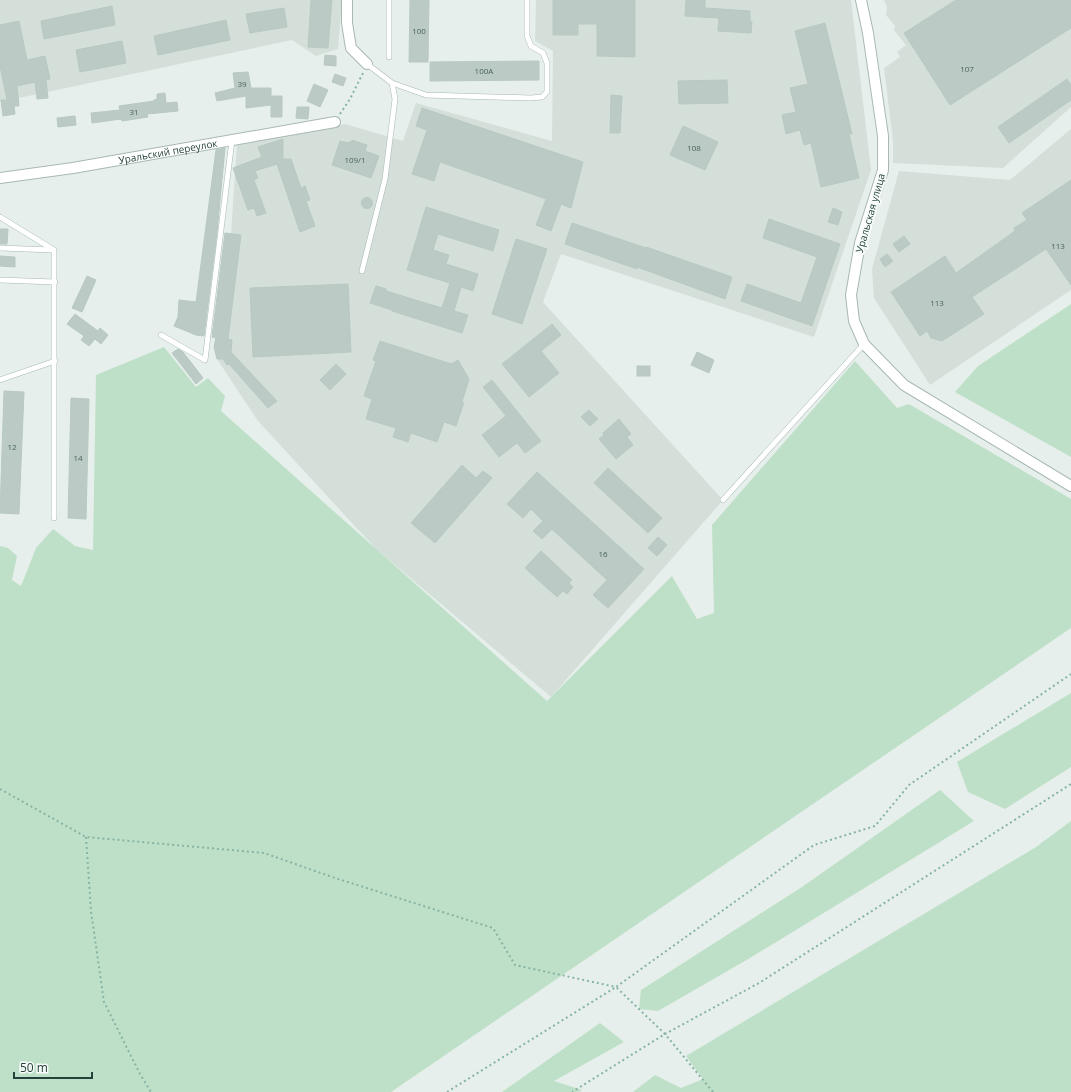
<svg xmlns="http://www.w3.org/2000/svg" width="1071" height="1092" viewBox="0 0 1071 1092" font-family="'Open Sans',sans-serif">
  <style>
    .built { fill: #d4dfda }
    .green { fill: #bfe0c8 }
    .building { fill: #bbcac4; stroke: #b8c9c2 }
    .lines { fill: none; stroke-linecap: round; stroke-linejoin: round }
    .service-casing { stroke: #a8b8b2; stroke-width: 6 }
    .minor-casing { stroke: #a8b8b2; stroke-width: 12 }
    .path { stroke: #86b3a5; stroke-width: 2; stroke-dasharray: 2 3; stroke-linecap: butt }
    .service { stroke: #fff; stroke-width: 5 }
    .minor { stroke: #fff; stroke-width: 10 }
    .labels { text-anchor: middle; stroke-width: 4; stroke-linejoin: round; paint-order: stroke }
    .number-label { font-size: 8px; fill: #4a645c }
    .street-label { font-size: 10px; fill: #24423a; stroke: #f7fbf9 }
  </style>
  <rect width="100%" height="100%" fill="#e6efeb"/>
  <!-- built -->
  <g class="built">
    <path d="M0 0H342L338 49 316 56 292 40 0 102Z"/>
    <path d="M536 0H851L871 170 814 337 561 254 543 302 723 500 551 697 376 549 258 421 217 359 214 347 231 234 237 145 345 124 403 141 416 103 552 141 553 51 535 41Z"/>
    <path d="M884 0H1071V107L1003 168 893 163V141L884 68 900 57 897 52 906 45 894 30 895 26 886 15 887 7Z"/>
    <path d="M1071 129V290L930 385 874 298 872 269 899 171 1010 180Z"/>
  </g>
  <!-- green -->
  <g class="green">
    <path d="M1071 304V457L955 392 978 366Z"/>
    <path d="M164 347 196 387 208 378 225 396 221 411 547 701 672 576 697 619 714 613 712 525 855 361 897 408 909 404 1071 499V628L391 1092H0V546L8 548 17 556 12 580 21 586 36 548 53 529 75 546 93 550 96 375Z"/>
    <path d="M1071 693V767L1005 809 968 792 957 762Z"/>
    <path d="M940 790 974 821 750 958 658 1011 639 1009 641 990 802 887Z"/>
    <path d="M1071 821V1092H633L655 1075 681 1088 703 1079 686 1056 1036 847Z"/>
    <path d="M600 1023 624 1042 554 1081 582 1090 579 1092H502Z"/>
  </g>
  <!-- building -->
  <g class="building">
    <path d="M311 0H332L328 48 308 47Z"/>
    <path d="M410 0H429L428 62H409Z"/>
    <path d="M553 0H635V57L597 56V24H578V35H553Z"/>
    <path d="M686 0H705V8L750 11V21L752 22 751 33 718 31 719 18 685 16Z"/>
    <path d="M956 0H1071V28L950 105 904 33Z"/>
    <path d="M112 6 115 25 44 39 41 21Z"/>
    <path d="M284 8 287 27 250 33 246 14Z"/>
    <path d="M226 20 230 40 158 55 154 36Z"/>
    <path d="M19 21 27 60 45 56 50 79 46 80 48 98 37 99 35 82 17 86 19 106H14L15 114 3 116 1 100H7L0 66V25Z"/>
    <path d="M825 23 852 134H849L859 178 821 187 811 143 804 145 800 130 786 134 782 115 796 112 790 88 808 84 795 31Z"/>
    <path d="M122 41 126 63 80 72 76 50Z"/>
    <path d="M325 55 336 56V66L324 65Z"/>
    <path d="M539 61V80L430 81V62Z"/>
    <path d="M248 72 251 88H271V96H282V117H271V105L246 108V96L217 101 215 93 235 88 233 73Z"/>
    <path d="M335 74 346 78 343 86 332 82Z"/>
    <path d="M1067 79 1071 85V100L1009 143 998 127Z"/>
    <path d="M727 80 728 103 679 104 678 81Z"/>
    <path d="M314 84 328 90 320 107 307 101Z"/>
    <path d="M165 93 166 103 177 102 178 111 147 114 148 117 122 121 121 119 92 123 91 113 120 110 119 106 154 101V100L157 99V94Z"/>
    <path d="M611 95 622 96 620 133H610Z"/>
    <path d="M297 107H309L308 119 296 118Z"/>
    <path d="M422 108 583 162 571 208 561 204 551 231 536 225 546 199 440 162 434 181 412 174 427 130 416 126Z"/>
    <path d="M75 116 76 125 58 127 57 118Z"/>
    <path d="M683 126 718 142 705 170 670 155Z"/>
    <path d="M283 139V159H291L301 188 305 186 310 200 306 201 315 226 300 232 277 164 255 171 258 178 254 180 266 213 257 216 254 208 248 210 233 168 262 157 258 147Z"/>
    <path d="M352 140 367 145 365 151 379 156 371 178 332 165 340 141 348 143 349 142H351Z"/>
    <path d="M225 148 217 232 204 336 196 335 174 326 178 317 179 300 196 302 216 150Z"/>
    <path d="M1071 180V285L1046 249 972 297 984 314 942 341 931 338 927 331 920 336 891 292 945 256 956 273 1015 231 1014 228 1027 220 1022 213Z"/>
    <circle cx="367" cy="203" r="5.5"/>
    <path d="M426 207 499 230 493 251 438 234 433 250 449 255 446 264 478 274 473 291 461 287 454 311 468 315 462 333 392 311V310L370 303 376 286 386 289V291L442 308 450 283 407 270Z"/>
    <path d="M833 208 842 212 838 225 828 222Z"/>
    <path d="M769 219 840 244 812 326 741 301 747 284 801 303 817 257 763 238Z"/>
    <path d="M572 223 646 248V247L732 277 725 299 637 267V269L565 244Z"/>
    <path d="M0 229H8L7 244H0Z"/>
    <path d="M225 233 241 235 228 339 232 340 231 352 277 401 268 408 229 364 227 365 223 359H217L214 347 216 338 212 337Z"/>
    <path d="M904 236 910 244 899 252 893 244Z"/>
    <path d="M516 239 547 249 522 324 492 314Z"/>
    <path d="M887 254 893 261 885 267 880 259Z"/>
    <path d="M0 256 15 257V267L0 266Z"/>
    <path d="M87 276 96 280 82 312 72 308Z"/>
    <path d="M348 284 351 352 253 357 250 288Z"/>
    <path d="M75 314 98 331 100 328 108 335 101 344 95 339 89 346 81 340 84 336 67 324Z"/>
    <path d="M552 324 561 335 541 351 559 373 529 397 502 364Z"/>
    <path d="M380 341 451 364 458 360 469 379 461 405 464 402 456 426 444 422 437 442 411 433 408 442 393 437 396 428 366 419 372 399 364 396 376 361 373 360Z"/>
    <path d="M178 349 183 352 203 378 196 384 172 353Z"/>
    <path d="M697 352 714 360 709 373 691 365Z"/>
    <path d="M336 364 346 374 330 390 320 380Z"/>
    <rect x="637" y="366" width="13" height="10"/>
    <path d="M492 380 541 441 525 453 517 443 499 457 482 435 506 416 483 387Z"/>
    <path d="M4 391 24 392 19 514 0 513Z"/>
    <path d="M71 398 89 399 86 519 68 518Z"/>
    <path d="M589 410 598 419 590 426 581 417Z"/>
    <path d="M619 419 631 434 627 437 633 445 616 459 599 439 604 435 603 433Z"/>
    <path d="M462 465 476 478 483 471 492 478 435 543 411 523Z"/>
    <path d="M608 468 662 518 648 533 594 483Z"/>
    <path d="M537 472 644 569 608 608 593 595 607 580 552 529 542 539 533 531 543 521 531 509 523 518 507 504Z"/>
    <path d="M658 537 667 545 657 556 648 548Z"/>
    <path d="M541 551 572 580 569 583 573 587 567 594 563 591 557 597 525 568Z"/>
  </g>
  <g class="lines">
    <!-- service casing -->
    <g class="service-casing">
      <g id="service">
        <path d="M389 0V57"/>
        <path d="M392 83 426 95 531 98 542 97 547 92V63L543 53 531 46 527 36V0"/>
        <path d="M0 217 54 250V518"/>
        <path d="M0 248 53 250"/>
        <path d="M362 271 385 179 395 99 392 83 367 64"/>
        <path d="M0 280 55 282"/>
        <path d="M161 335 205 360 232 140"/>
        <path d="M0 380 55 361"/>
        <path d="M723 500 864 344"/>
      </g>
    </g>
    <!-- minor casing -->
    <g class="minor-casing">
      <g id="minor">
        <path d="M347 0V23L351 48 367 64"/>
        <path d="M861 0 868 33 883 136V170L860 243 851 295 854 321 864 344 904 385 1071 486"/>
        <path id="s1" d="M0 178 73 168 335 122"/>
      </g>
    </g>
    <!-- path -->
    <g class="path">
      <path d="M340 114 350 99 363 73"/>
      <path d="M0 789 86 837 264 853 335 878 493 928 515 965 616 987 814 845 875 826 909 785 1071 674"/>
      <path d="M86 837 91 911 104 1002 140 1074 151 1092"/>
      <path d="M447 1092 616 987 665 1034 572 1092"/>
      <path d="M713 1092 665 1034 759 983 1071 784"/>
    </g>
    <!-- service -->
    <use href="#service" class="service"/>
    <!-- minor -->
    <use href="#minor" class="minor"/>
  </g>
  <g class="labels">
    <!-- number labels -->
    <g class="number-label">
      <text x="419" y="34">100</text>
      <text x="967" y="72">107</text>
      <text x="484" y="74">100А</text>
      <text x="242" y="87">39</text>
      <text x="134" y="115">31</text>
      <text x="694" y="151">108</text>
      <text x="355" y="163">109/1</text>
      <text x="1058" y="249">113</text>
      <text x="937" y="306">113</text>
      <text x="12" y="450">12</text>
      <text x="78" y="461">14</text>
      <text x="603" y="557">16</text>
    </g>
    <!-- street labels -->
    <g class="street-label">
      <text dy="4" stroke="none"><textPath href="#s1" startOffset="170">Уральский переулок</textPath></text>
      <text transform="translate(870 213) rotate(-74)" y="4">Уральская улица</text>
    </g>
  </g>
  <!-- scale -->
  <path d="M14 1072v6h78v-6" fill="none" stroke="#24423a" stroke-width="2"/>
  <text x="20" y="1072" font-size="12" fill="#24423a" stroke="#f7fbf9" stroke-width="3" paint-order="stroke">50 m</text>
</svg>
